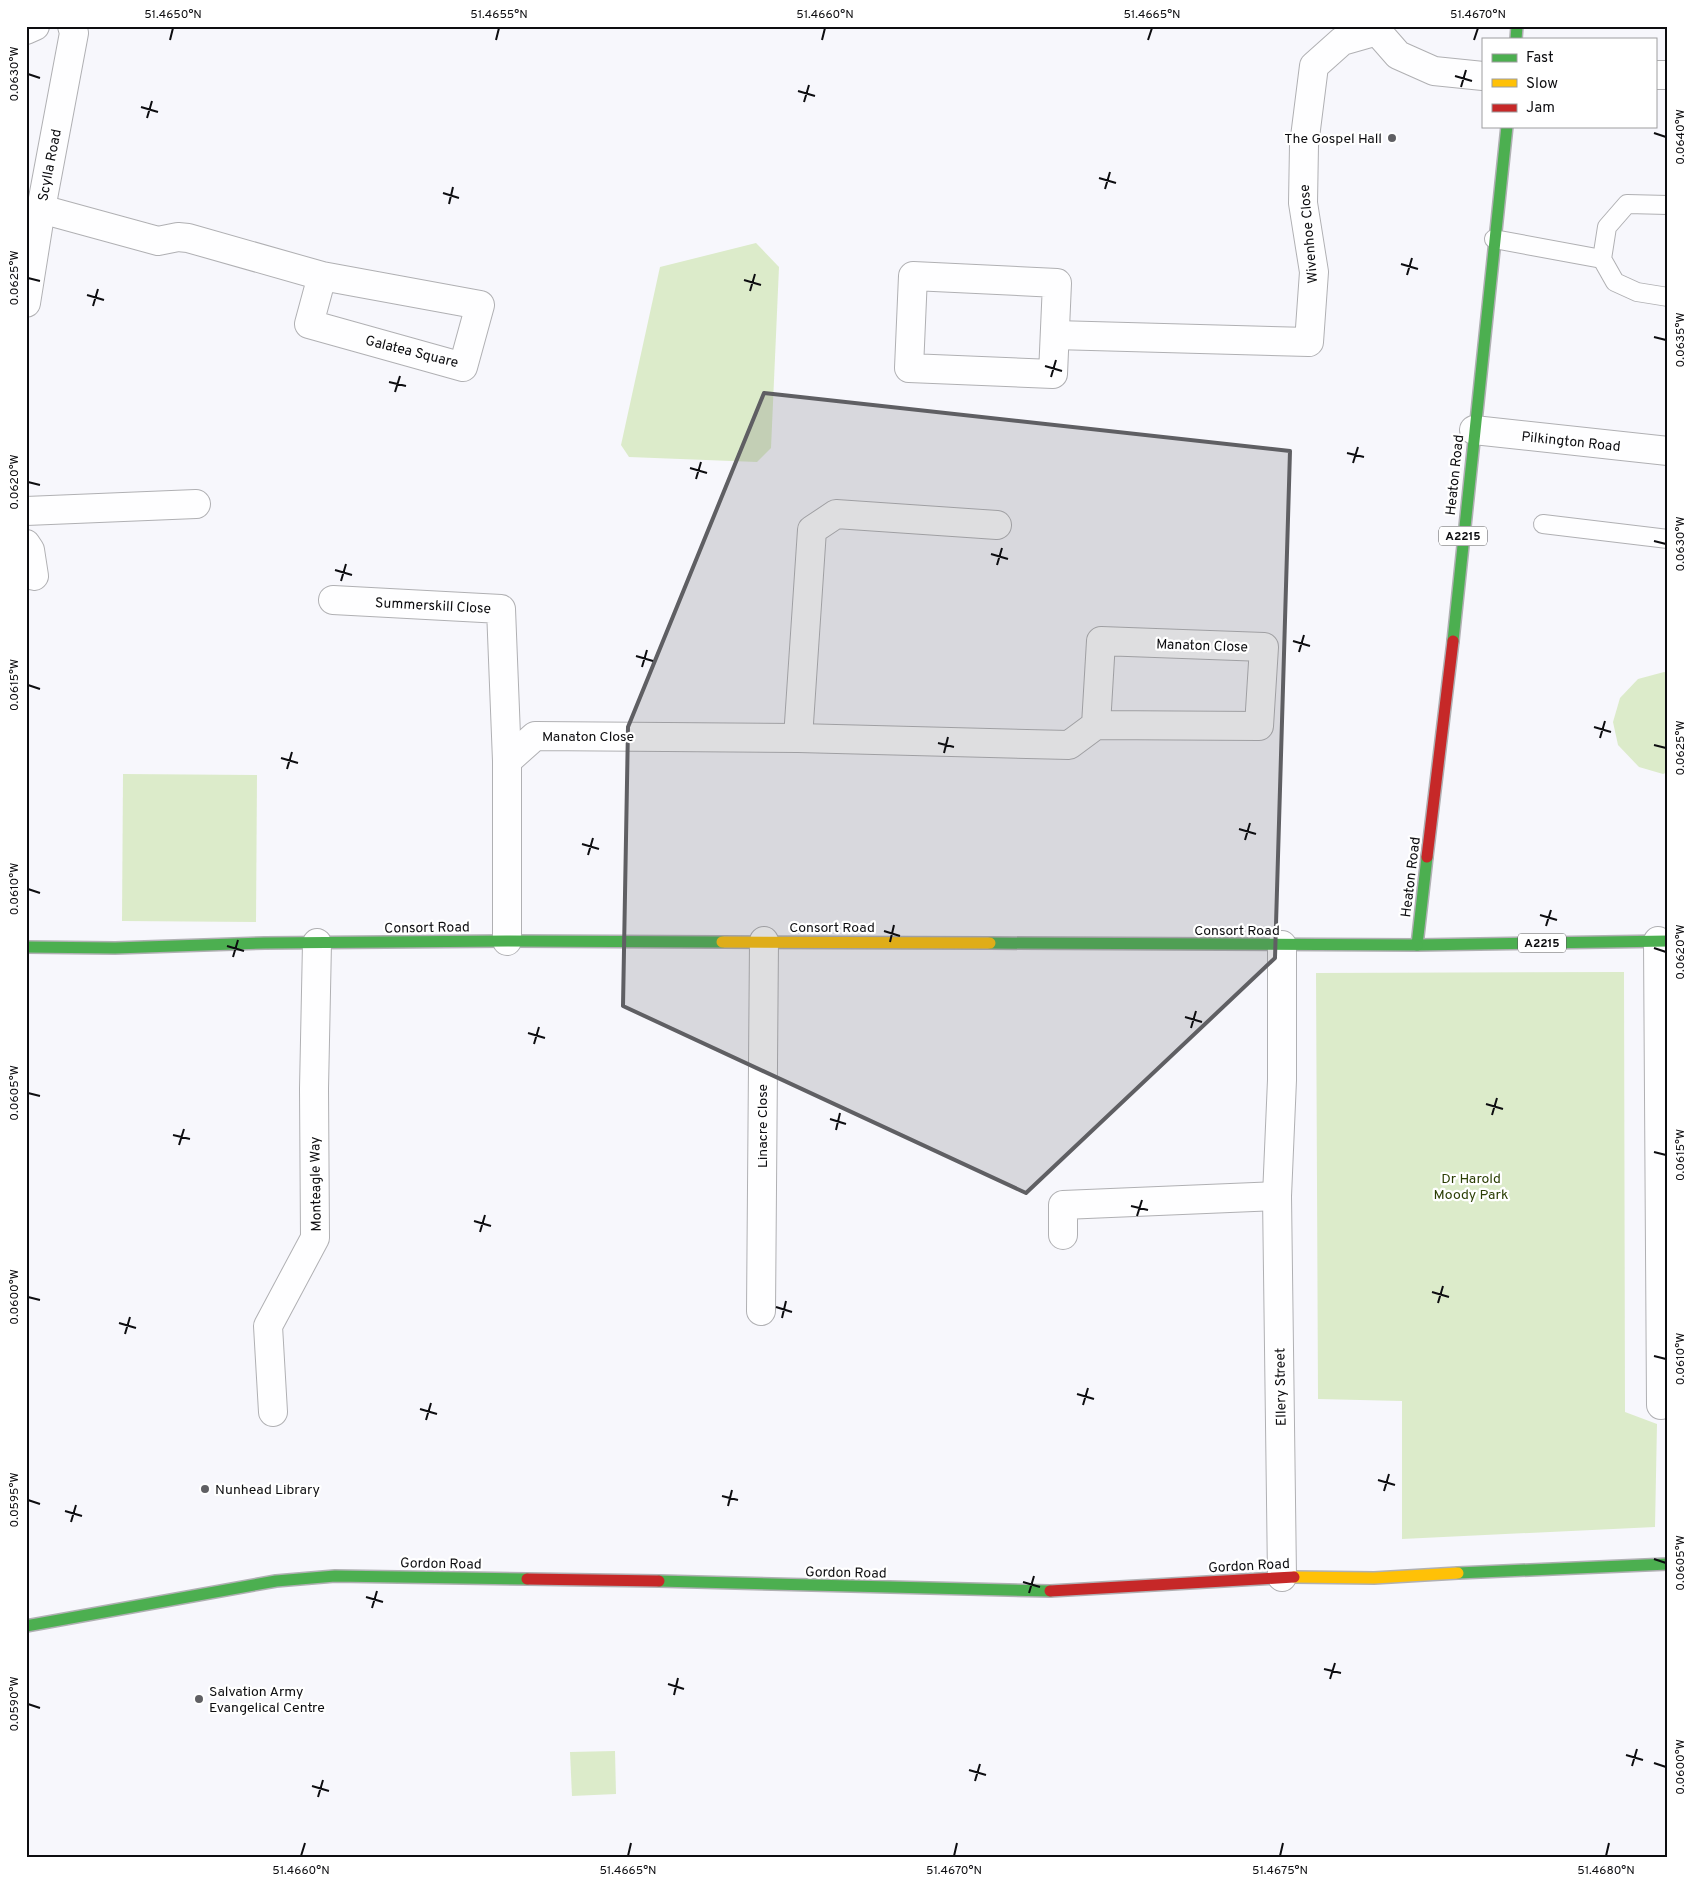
<svg xmlns="http://www.w3.org/2000/svg" width="1694" height="1883" viewBox="0 0 1694 1883" font-family="Overpass,sans-serif">
  <style>
    .green { fill: #dcebca }
    .lines { fill: none; stroke-linecap: round; stroke-linejoin: round }
    .lane-casing { stroke: #b0b0b3; stroke-width: 20 }
    .street-casing { stroke: #b0b0b3; stroke-width: 30 }
    .fast-casing { stroke: #b0b0b3; stroke-width: 14 }
    .slow-casing { stroke: #b0b0b3; stroke-width: 14 }
    .jam-casing { stroke: #b0b0b3; stroke-width: 14 }
    .lane { stroke: #fefeff; stroke-width: 18 }
    .street { stroke: #fefeff; stroke-width: 28 }
    .fast { stroke: #4caf50; stroke-width: 11 }
    .slow { stroke: #ffc107; stroke-width: 11 }
    .jam { stroke: #c62828; stroke-width: 11 }
    .marked { fill: #5f5f63; fill-opacity: 0.2; stroke: #5f5f63; stroke-width: 4; stroke-linejoin: round }
    .ticks { fill: none; stroke: #0d0d10; stroke-width: 2 }
    .poi-dot { fill: #5f5f63; stroke: #fff; stroke-width: 2 }
    .labels { text-anchor: middle; stroke-width: 4.5; stroke-linejoin: round; paint-order: stroke }
    .shield { fill: #fff; stroke: #565658; stroke-width: 1 }
    .shield-label { font-size: 12px; font-weight: bold; fill: #0d0d10 }
    .poi-label { font-size: 14px; fill: #0d0d10; stroke: #fff; text-anchor: start }
    .street-label { font-size: 14px; fill: #0d0d10; stroke: #fff }
    .park-label { font-size: 14px; fill: #2b3e04; stroke: #fff }
    .neatline { fill: none; stroke: #0d0d10; stroke-width: 2 }
    .ticks-label { font-size: 12px; text-anchor: middle; fill: #0d0d10 }
  </style>
  <rect width="100%" height="100%" fill="#f7f7fc"/>
  <!-- green -->
  <g class="green">
    <path d="M756 243 779 267 771 448 757 462 629 457 621 445 660 267Z"/>
    <path d="M1664 672 1668 673V772L1663 774 1639 767 1618 745 1613 722 1620 698 1638 679Z"/>
    <path d="M123 774 257 775 256 922 122 921Z"/>
    <path d="M1624 972 1625 1412 1657 1424 1655 1527 1402 1539V1401L1318 1399 1316 973Z"/>
    <path d="M615 1751 616 1794 572 1796 570 1752Z"/>
  </g>
  <g class="lines">
    <!-- lane casing -->
    <g class="lane-casing">
      <g id="lane">
        <path d="M1668 205 1627 204 1607 227 1602 259 1615 282 1637 292 1668 297"/>
        <path d="M1494 239 1602 259"/>
        <path d="M1543 524 1668 539"/>
      </g>
    </g>
    <!-- street casing -->
    <g class="street-casing">
      <g id="street">
        <path d="M26 30 35 26"/>
        <path d="M1655 75H1668"/>
        <path d="M41 209 158 241 178 237 188 238 322 276 309 324 463 367 480 305 322 276"/>
        <path d="M913 276 1057 283 1053 374 909 368Z"/>
        <path d="M26 303 41 209 74 33 72 26"/>
        <path d="M1055 335 1309 342 1314 272 1303 203 1304 145 1314 66 1342 41 1377 31 1398 55 1434 71 1483 76"/>
        <path d="M1474 430 1668 451"/>
        <path d="M26 511 196 504"/>
        <path d="M26 544 30 550 34 576"/>
        <path d="M333 600 501 609 507 761"/>
        <path d="M798 738 812 530 836 514 997 525"/>
        <path d="M507 941V761L535 736 798 738 1069 745 1096 725 1259 726 1264 647 1101 641 1096 725"/>
        <path d="M1658 941 1661 1405"/>
        <path d="M1282 945V1080L1277 1196 1282 1577"/>
        <path d="M1063 1235V1205L1277 1196"/>
        <path d="M761 1311 764 941"/>
        <path d="M273 1412 268 1326 315 1238 314 1089 317 943"/>
      </g>
    </g>
    <!-- fast casing -->
    <g class="fast-casing">
      <g id="fast">
        <path d="M1516 39 1517 26"/>
        <path d="M1453 641 1507 126"/>
        <path d="M1427 857 1417 945 1668 941"/>
        <path d="M990 943 1417 945"/>
        <path d="M26 947 115 948 265 943 507 941 722 942"/>
        <path d="M1458 1573 1668 1564"/>
        <path d="M659 1581 1050 1591"/>
        <path d="M26 1626 276 1581 335 1576 527 1579"/>
      </g>
    </g>
    <!-- slow casing -->
    <g class="slow-casing">
      <g id="slow">
        <path d="M722 942 990 943"/>
        <path d="M1294 1577 1374 1578 1458 1573"/>
      </g>
    </g>
    <!-- jam casing -->
    <g class="jam-casing">
      <g id="jam">
        <path d="M1427 857 1453 641"/>
        <path d="M527 1579 659 1581"/>
        <path d="M1050 1591 1294 1577"/>
      </g>
    </g>
    <!-- lane -->
    <use href="#lane" class="lane"/>
    <!-- street -->
    <use href="#street" class="street"/>
    <!-- fast -->
    <use href="#fast" class="fast"/>
    <!-- slow -->
    <use href="#slow" class="slow"/>
    <!-- jam -->
    <use href="#jam" class="jam"/>
  </g>
  <!-- marked area -->
  <path class="marked" d="M764 393 1290 451 1275 958 1026 1193 623 1006 628 727Z"/>
  <!-- ticks -->
  <path class="ticks" d="M170 40 173 28M496 40 499 28M822 40 825 28M1148 40 1152 28M1474 40 1478 28M28 74 40 78M1455 76 1472 81M1461 87 1466 70M798 91 815 96M804 102 809 85M141 107 158 112M147 118 152 101M1654 133 1666 137M1099 178 1116 183M1105 189 1110 172M443 193 459 198M449 204 453 187M1401 264 1418 269M1407 275 1412 258M28 278 40 281M744 280 761 285M750 291 755 274M87 295 104 300M93 306 98 289M1654 337 1666 340M1045 366 1062 371M1051 377 1056 360M389 382 406 386M395 392 400 376M1347 453 1364 457M1353 463 1358 447M690 468 707 473M696 479 701 462M28 482 40 485M1654 541 1666 544M991 554 1008 559M997 565 1002 548M335 570 352 575M341 581 346 564M1293 641 1310 646M1299 652 1304 635M636 656 653 661M642 667 647 650M28 685 40 689M1594 727 1611 732M1600 738 1605 721M938 743 954 747M1654 745 1666 748M944 753 948 737M281 758 298 763M287 769 292 752M1239 829 1256 834M1245 840 1250 823M582 844 599 849M588 855 593 838M28 889 40 893M1540 915 1557 920M1546 926 1551 910M884 931 900 936M890 942 894 925M227 946 244 951M1654 948 1666 952M233 957 238 940M1185 1017 1202 1022M1191 1028 1196 1011M528 1033 545 1038M534 1044 539 1027M28 1093 40 1096M1486 1104 1503 1109M1492 1115 1497 1098M830 1119 846 1124M836 1130 840 1113M173 1135 190 1139M179 1145 184 1129M1654 1152 1666 1155M1131 1206 1148 1210M1137 1216 1142 1200M474 1221 491 1226M480 1232 485 1215M1432 1292 1449 1297M28 1297 40 1300M1438 1303 1443 1286M776 1307 792 1312M782 1318 786 1301M119 1323 136 1328M125 1334 130 1317M1654 1356 1666 1359M1077 1394 1094 1399M1083 1405 1088 1388M420 1409 437 1414M426 1420 431 1403M1378 1480 1395 1485M1384 1491 1389 1474M722 1496 738 1500M28 1500 40 1504M728 1506 732 1490M65 1511 82 1516M71 1522 76 1505M1654 1559 1666 1563M1023 1582 1040 1587M1029 1593 1034 1576M366 1597 383 1602M372 1608 377 1591M1324 1669 1341 1673M1330 1679 1335 1663M668 1684 684 1689M674 1695 678 1678M28 1704 40 1708M1626 1755 1643 1760M1654 1763 1666 1767M1632 1766 1637 1749M969 1770 986 1775M975 1781 980 1764M312 1786 329 1791M318 1797 323 1780M301 1856 305 1843M628 1856 631 1843M954 1856 957 1843M1280 1856 1283 1843M1606 1856 1609 1843"/>
  <!-- markers -->
  <g class="poi-dot">
    <circle cx="1392" cy="138" r="5"/>
    <circle cx="205" cy="1489" r="5"/>
    <circle cx="199" cy="1699" r="5"/>
  </g>
  <g class="labels">
    <!-- shield labels -->
    <g class="shield">
      <rect x="1439" y="526.5" width="48" height="19" rx="4"/>
      <rect x="1518" y="933.5" width="48" height="19" rx="4"/>
    </g>
    <g class="shield-label">
      <text x="1463" y="540">A2215</text>
      <text x="1542" y="947">A2215</text>
    </g>
    <!-- poi labels -->
    <g class="poi-label">
      <text x="1382" y="143" text-anchor="end">The Gospel Hall</text>
      <text x="215" y="1494">Nunhead Library</text>
      <text x="209" y="1696">Salvation Army<tspan x="209" dy="16">Evangelical Centre</tspan></text>
    </g>
    <!-- street labels -->
    <g class="street-label">
      <text transform="translate(49 165) rotate(-79)" y="5">Scylla Road</text>
      <text transform="translate(1308 234) rotate(-95)" y="5">Wivenhoe Close</text>
      <text transform="translate(412 351) rotate(14)" y="5">Galatea Square</text>
      <text transform="translate(1571 441) rotate(6)" y="5">Pilkington Road</text>
      <text transform="translate(1454 475) rotate(-84)" y="5">Heaton Road</text>
      <text transform="translate(433 605) rotate(3)" y="5">Summerskill Close</text>
      <text transform="translate(1202 645) rotate(2)" y="5">Manaton Close</text>
      <text x="588" y="741">Manaton Close</text>
      <text transform="translate(1410 877) rotate(-83)" y="5">Heaton Road</text>
      <text transform="translate(427 927) rotate(-1)" y="5">Consort Road</text>
      <text x="832" y="932">Consort Road</text>
      <text x="1237" y="935">Consort Road</text>
      <text transform="translate(762 1126) rotate(-90)" y="5">Linacre Close</text>
      <text transform="translate(315 1184) rotate(-91)" y="5">Monteagle Way</text>
      <text transform="translate(1280 1387) rotate(-91)" y="5">Ellery Street</text>
      <text transform="translate(441 1563) rotate(1)" y="5">Gordon Road</text>
      <text transform="translate(1249 1565) rotate(-3)" y="5">Gordon Road</text>
      <text transform="translate(846 1572) rotate(1)" y="5">Gordon Road</text>
    </g>
    <!-- park labels -->
    <g class="park-label">
      <text x="1471" y="1183">Dr Harold<tspan x="1471" dy="16">Moody Park</tspan></text>
    </g>
  </g>
  <!-- border -->
  <rect width="1694" height="1883" fill="none" stroke="#ffffff" stroke-width="55"/>
  <!-- legend -->
  <rect x="1482" y="38" width="175" height="90" fill="#ffffff" stroke="#9e9e9f"/>
  <rect x="1492" y="54" width="25" height="8" fill="#4caf50" stroke="#9e9e9f"/>
  <text x="1526" y="62" font-size="15" fill="#0d0d10">Fast</text>
  <rect x="1492" y="79" width="25" height="8" fill="#ffc107" stroke="#9e9e9f"/>
  <text x="1526" y="88" font-size="15" fill="#0d0d10">Slow</text>
  <rect x="1492" y="104" width="25" height="8" fill="#c62828" stroke="#9e9e9f"/>
  <text x="1526" y="112" font-size="15" fill="#0d0d10">Jam</text>
  <rect x="28" y="28" width="1638" height="1828" class="neatline"/>
  <g class="ticks-label">
    <text x="173" y="18">51.4650°N</text>
    <text x="499" y="18">51.4655°N</text>
    <text x="825" y="18">51.4660°N</text>
    <text x="1152" y="18">51.4665°N</text>
    <text x="1478" y="18">51.4670°N</text>
    <text transform="translate(14 74) rotate(-90)" y="4">0.0630°W</text>
    <text transform="translate(1680 137) rotate(-90)" y="4">0.0640°W</text>
    <text transform="translate(14 278) rotate(-90)" y="4">0.0625°W</text>
    <text transform="translate(1680 340) rotate(-90)" y="4">0.0635°W</text>
    <text transform="translate(14 482) rotate(-90)" y="4">0.0620°W</text>
    <text transform="translate(1680 544) rotate(-90)" y="4">0.0630°W</text>
    <text transform="translate(14 685) rotate(-90)" y="4">0.0615°W</text>
    <text transform="translate(1680 748) rotate(-90)" y="4">0.0625°W</text>
    <text transform="translate(14 889) rotate(-90)" y="4">0.0610°W</text>
    <text transform="translate(1680 952) rotate(-90)" y="4">0.0620°W</text>
    <text transform="translate(14 1093) rotate(-90)" y="4">0.0605°W</text>
    <text transform="translate(1680 1155) rotate(-90)" y="4">0.0615°W</text>
    <text transform="translate(14 1297) rotate(-90)" y="4">0.0600°W</text>
    <text transform="translate(1680 1359) rotate(-90)" y="4">0.0610°W</text>
    <text transform="translate(14 1500) rotate(-90)" y="4">0.0595°W</text>
    <text transform="translate(1680 1563) rotate(-90)" y="4">0.0605°W</text>
    <text transform="translate(14 1704) rotate(-90)" y="4">0.0590°W</text>
    <text transform="translate(1680 1767) rotate(-90)" y="4">0.0600°W</text>
    <text x="301" y="1874">51.4660°N</text>
    <text x="628" y="1874">51.4665°N</text>
    <text x="954" y="1874">51.4670°N</text>
    <text x="1280" y="1874">51.4675°N</text>
    <text x="1606" y="1874">51.4680°N</text>
  </g>
</svg>
